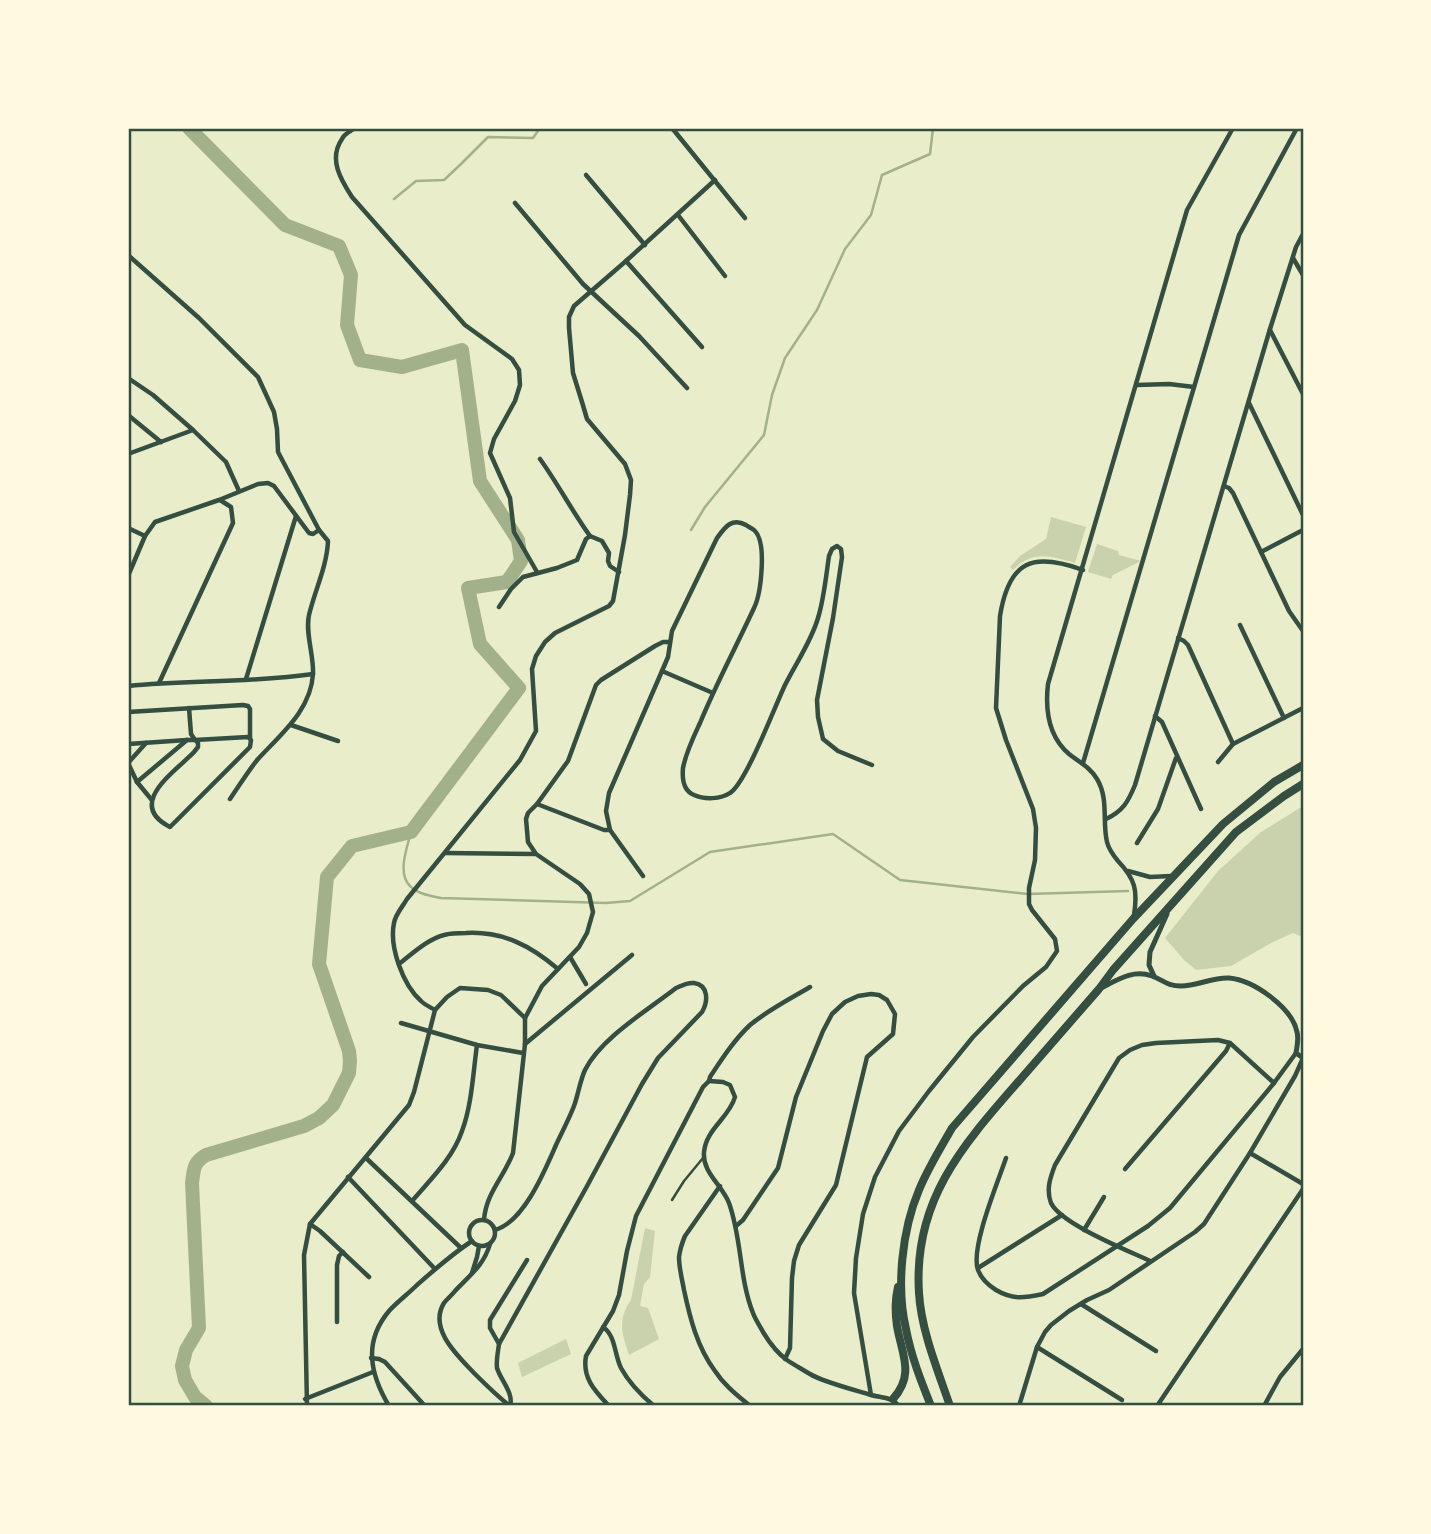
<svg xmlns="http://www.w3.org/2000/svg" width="1431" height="1534" viewBox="0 0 1431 1534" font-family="'Crimson Pro',serif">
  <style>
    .green { fill: #cad2ad }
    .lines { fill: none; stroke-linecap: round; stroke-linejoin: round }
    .stream { stroke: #a3b18a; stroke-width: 2.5 }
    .river { stroke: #a3b18a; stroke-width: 14 }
    .service { stroke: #344e41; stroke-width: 2.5 }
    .minor { stroke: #344e41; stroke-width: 4.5 }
    .tertiary { stroke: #344e41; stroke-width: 5 }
    .trunk { stroke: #344e41; stroke-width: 8 }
    .neatline { fill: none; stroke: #344e41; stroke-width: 2.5 }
  </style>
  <rect width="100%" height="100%" fill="#e9edc9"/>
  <!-- green -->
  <g class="green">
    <path d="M1051 517 1086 527 1075 563C1050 556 1033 550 1013 570L1010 567 1020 556 1046 539Z"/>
    <path d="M1097 544 1118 551 1119 555 1141 561 1113 575 1111 579 1088 572Z"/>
    <path d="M1303 806V937L1293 933 1271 943 1231 966 1196 970 1184 960 1165 938 1218 871 1261 832Z"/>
    <path d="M645 1228 655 1231 650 1277 644 1284 640 1306 648 1308 659 1339 629 1355C622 1334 617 1320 631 1300Z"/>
    <path d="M566 1339 571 1354 522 1377 518 1363Z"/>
  </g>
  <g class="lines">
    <!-- stream -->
    <g class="stream">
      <path d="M394 199 416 181 444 180 461 164 488 137 533 138 540 128"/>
      <path d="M691 530 705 507 764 435 772 395 785 358 817 310 845 249 871 215 882 175 930 154 933 128"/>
      <path d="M411 832C407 848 397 873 410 886 417 894 432 896 441 898L606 903 630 901 710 852 833 834 900 880 1028 894 1128 891"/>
    </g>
    <!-- river -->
    <path class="river" d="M189 128 285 225 339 246 351 275 347 325 360 360 402 367 462 350 480 481 518 540 521 561 507 582 468 588 480 644 519 688 411 832 352 846 327 877 319 964 349 1051 350 1061 349 1073 333 1105 319 1118 304 1126 206 1155C193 1163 194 1169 192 1183L199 1328 186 1350 182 1366 185 1380 195 1397 206 1406"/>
    <!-- service -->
    <path class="service" d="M672 1200 684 1181 703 1158"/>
    <!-- minor -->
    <g class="minor">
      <path d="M355 128C351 131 344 134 342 139 328 159 341 180 352 197L465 325 512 359 519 370 520 385 515 401 494 439 490 453 510 498 514 532 537 572"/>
      <path d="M672 128 745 218"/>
      <path d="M586 175 645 245"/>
      <path d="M515 203 583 284 639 336 687 388"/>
      <path d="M678 215 725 276"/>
      <path d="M128 255 199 318 258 377 274 412 277 429 278 452 319 530 328 541C327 566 315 590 309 615 305 633 314 655 313 674 311 710 281 734 258 759 248 771 239 786 230 799"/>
      <path d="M1293 258 1303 275"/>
      <path d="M626 261 702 347"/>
      <path d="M1270 330 1303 394"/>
      <path d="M128 378 153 395 193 430 226 462 239 491"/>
      <path d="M1137 385 1169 384 1194 387"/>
      <path d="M1249 403 1303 515"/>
      <path d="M128 415 161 442"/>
      <path d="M128 454 193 430"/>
      <path d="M540 459C558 484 572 511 590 536"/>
      <path d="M1224 486 1229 488 1233 493 1289 611 1303 631"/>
      <path d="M128 528 145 536"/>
      <path d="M1261 552 1303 530"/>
      <path d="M128 576 145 536 155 522 219 500 258 484 268 483 274 486 309 533 313 534 319 530"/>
      <path d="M499 607 511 589 523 577 557 568 577 560 586 539 590 536 602 541 609 553 608 561 610 566 619 572"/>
      <path d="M1240 625 1284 718"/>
      <path d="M1178 638 1184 641 1188 645 1233 744"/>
      <path d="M662 671 713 693"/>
      <path d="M246 679 296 516"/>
      <path d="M159 683 233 523 231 507 220 500"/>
      <path d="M128 686C189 680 252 683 313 674"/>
      <path d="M128 712 243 705 248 706 250 709V738"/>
      <path d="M1155 716 1162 722 1201 809"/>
      <path d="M291 725 338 741"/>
      <path d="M128 744 187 740H195L198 743V747L194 752C175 772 125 804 170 827L250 747 251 740 248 737 195 740 191 734 189 708"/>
      <path d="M1218 762 1233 744 1303 708"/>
      <path d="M128 763 137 782 151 799"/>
      <path d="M128 763 146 743"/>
      <path d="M1083 763 1239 235 1297 128"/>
      <path d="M137 782 187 740"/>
      <path d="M537 804 604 830H610"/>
      <path d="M1106 819C1123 811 1128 802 1135 785L1270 329 1296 247 1303 234"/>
      <path d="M1137 843 1158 809 1176 758"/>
      <path d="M445 853 535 854"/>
      <path d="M1128 871 1150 877 1171 876"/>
      <path d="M643 876 610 830 606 811 609 793 662 671 668 657 672 631 717 538C725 527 732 517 746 525 747 526 755 530 755 531 767 543 761 594 754 608 736 647 716 684 700 723 693 738 686 752 683 768 682 779 684 791 694 795 705 800 721 799 730 793 746 783 775 706 785 685 796 663 811 642 818 618 824 599 826 576 829 556L832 549 837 546 841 549 842 557 833 618 817 700 818 717 823 739 838 751 872 765"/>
      <path d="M1134 915C1138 890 1135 879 1118 861 1113 855 1109 850 1107 842 1102 821 1109 799 1097 779 1090 767 1079 762 1069 754 1048 736 1045 710 1048 684L1187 210 1233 128"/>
      <path d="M570 957 586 984"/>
      <path d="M399 964C412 954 428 939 444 935 451 933 459 933 466 933 503 931 531 946 558 969"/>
      <path d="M435 1010C430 1007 425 1005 421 1001 403 985 389 947 394 923 395 915 403 906 407 899L520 760 536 731 532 669 536 656 545 642 555 633 609 606 613 601 625 535 630 495 631 480 625 464 587 419 582 402 573 373 569 328V317L574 306 626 261 715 180"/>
      <path d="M401 1023 477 1045 523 1053"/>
      <path d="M525 1044 632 955"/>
      <path d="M709 1081 723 1082 730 1085 735 1097C729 1118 706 1129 704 1152 702 1172 722 1185 729 1203 742 1239 739 1278 753 1313 755 1319 760 1326 763 1332 769 1342 777 1353 787 1360 794 1365 802 1369 810 1374 823 1382 855 1390 871 1395 882 1398 892 1397 899 1406"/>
      <path d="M1250 1153 1303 1184"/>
      <path d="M366 1158 461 1248"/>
      <path d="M1006 1158C998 1182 970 1248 978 1270 981 1278 988 1285 996 1290 1013 1300 1024 1298 1043 1294L1148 1226 1170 1208 1274 1083 1296 1053"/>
      <path d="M1125 1169 1226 1051 1230 1043"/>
      <path d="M348 1177 435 1269"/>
      <path d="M720 1186 685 1236C682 1243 680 1249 679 1257 679 1268 682 1279 684 1290 690 1318 697 1347 715 1371 724 1385 737 1395 750 1406"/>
      <path d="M412 1201C430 1180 453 1158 462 1131 472 1104 473 1073 477 1045"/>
      <circle cx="482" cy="1233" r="13"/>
      <path d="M484 1220C486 1193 504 1177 513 1153L525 1044V1018L542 986 579 947 587 933 593 912 589 894 580 884 536 854 528 842 526 819 528 813 537 804 568 761 596 685 601 680 655 646 663 642H670"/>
      <path d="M310 1224 320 1231 369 1277"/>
      <path d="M736 1226 743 1220 778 1168 796 1097 823 1031 832 1014 845 1002 858 996 871 994 879 995 887 1000 895 1014 893 1034 867 1057 836 1185 799 1245 794 1261 792 1278 790 1348 785 1359"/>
      <path d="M495 1230C524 1222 545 1170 556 1145 562 1132 569 1119 574 1106 578 1095 580 1081 585 1070 601 1038 648 1010 676 988 681 986 687 982 694 983 709 985 708 1002 702 1012L658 1058 642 1084 586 1188 499 1344C498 1352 496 1360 497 1368 501 1381 514 1393 510 1406"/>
      <path d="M1084 1230 1104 1197"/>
      <path d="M490 1244C484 1265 470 1275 455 1291 452 1295 447 1299 444 1303 428 1329 458 1356 474 1373 486 1385 497 1396 510 1406"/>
      <path d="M1150 1261C1127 1250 1061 1224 1051 1203 1046 1190 1050 1178 1055 1165L1119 1058 1130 1050 1142 1045 1156 1043 1218 1040 1230 1043 1274 1083"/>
      <path d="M978 1268 1062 1215"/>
      <path d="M472 1273 477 1257 479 1246"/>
      <path d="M1081 1304 1156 1351"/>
      <path d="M337 1322V1265L339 1256 343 1252"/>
      <path d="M603 1327C616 1336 614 1354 621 1368 629 1383 641 1395 654 1406"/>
      <path d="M499 1344 490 1328V1320L527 1260"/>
      <path d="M1037 1347 1122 1400"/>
      <path d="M371 1358 379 1359 385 1362 425 1406"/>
      <path d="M871 1395 854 1293 856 1258 863 1214 875 1177 899 1131 929 1091 973 1037 1023 986 1046 967 1057 951 1055 939 1032 910 1029 904V888L1035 860 1036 828 1033 809 1006 740 996 708 1000 616C1009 560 1033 552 1083 570"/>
      <path d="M305 1399 373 1372"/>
      <path d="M307 1406 304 1255 310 1224 409 1105 414 1092 435 1010 447 997 460 988 488 990 501 995 525 1018"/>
      <path d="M389 1406C370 1374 363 1342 389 1311 397 1302 408 1294 417 1285 434 1270 452 1254 472 1241"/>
      <path d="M609 1406C595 1391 582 1378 586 1356L613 1311 619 1295 627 1251 636 1216 703 1087 709 1081 710 1077C722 1059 734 1040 750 1025 768 1010 790 999 810 987"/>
      <path d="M1019 1406 1037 1347 1045 1332 1051 1325 1069 1311 1087 1300 1109 1290 1195 1232 1204 1224 1250 1153 1295 1076 1303 1058"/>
      <path d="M1157 1406 1303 1189"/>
      <path d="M1264 1406 1280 1377 1303 1349"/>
    </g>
    <!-- tertiary -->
    <g class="tertiary">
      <path d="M1154 976 1149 965 1150 952 1167 914"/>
      <path d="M1101 988C1117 980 1133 969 1152 976 1163 980 1167 986 1181 986 1197 986 1213 977 1229 978 1253 980 1292 1007 1297 1032 1299 1039 1297 1046 1296 1053L1303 1058"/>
    </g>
    <!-- trunk -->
    <g class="trunk">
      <path d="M893 1399C915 1374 902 1355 897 1326 895 1313 895 1300 898 1287"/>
      <path d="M931 1406C921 1381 911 1356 906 1329 896 1287 902 1230 919 1190 928 1168 940 1149 952 1128L1133 919 1223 824 1274 782 1303 765"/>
      <path d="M950 1406C938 1371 921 1330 919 1293 913 1201 962 1146 1018 1082 1045 1051 1072 1020 1099 989L1113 970 1236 832 1284 796 1303 784"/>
    </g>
  </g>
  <!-- border -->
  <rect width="1431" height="1534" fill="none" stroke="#fefae0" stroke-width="259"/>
  <rect x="130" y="130" width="1172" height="1274" class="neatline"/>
</svg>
